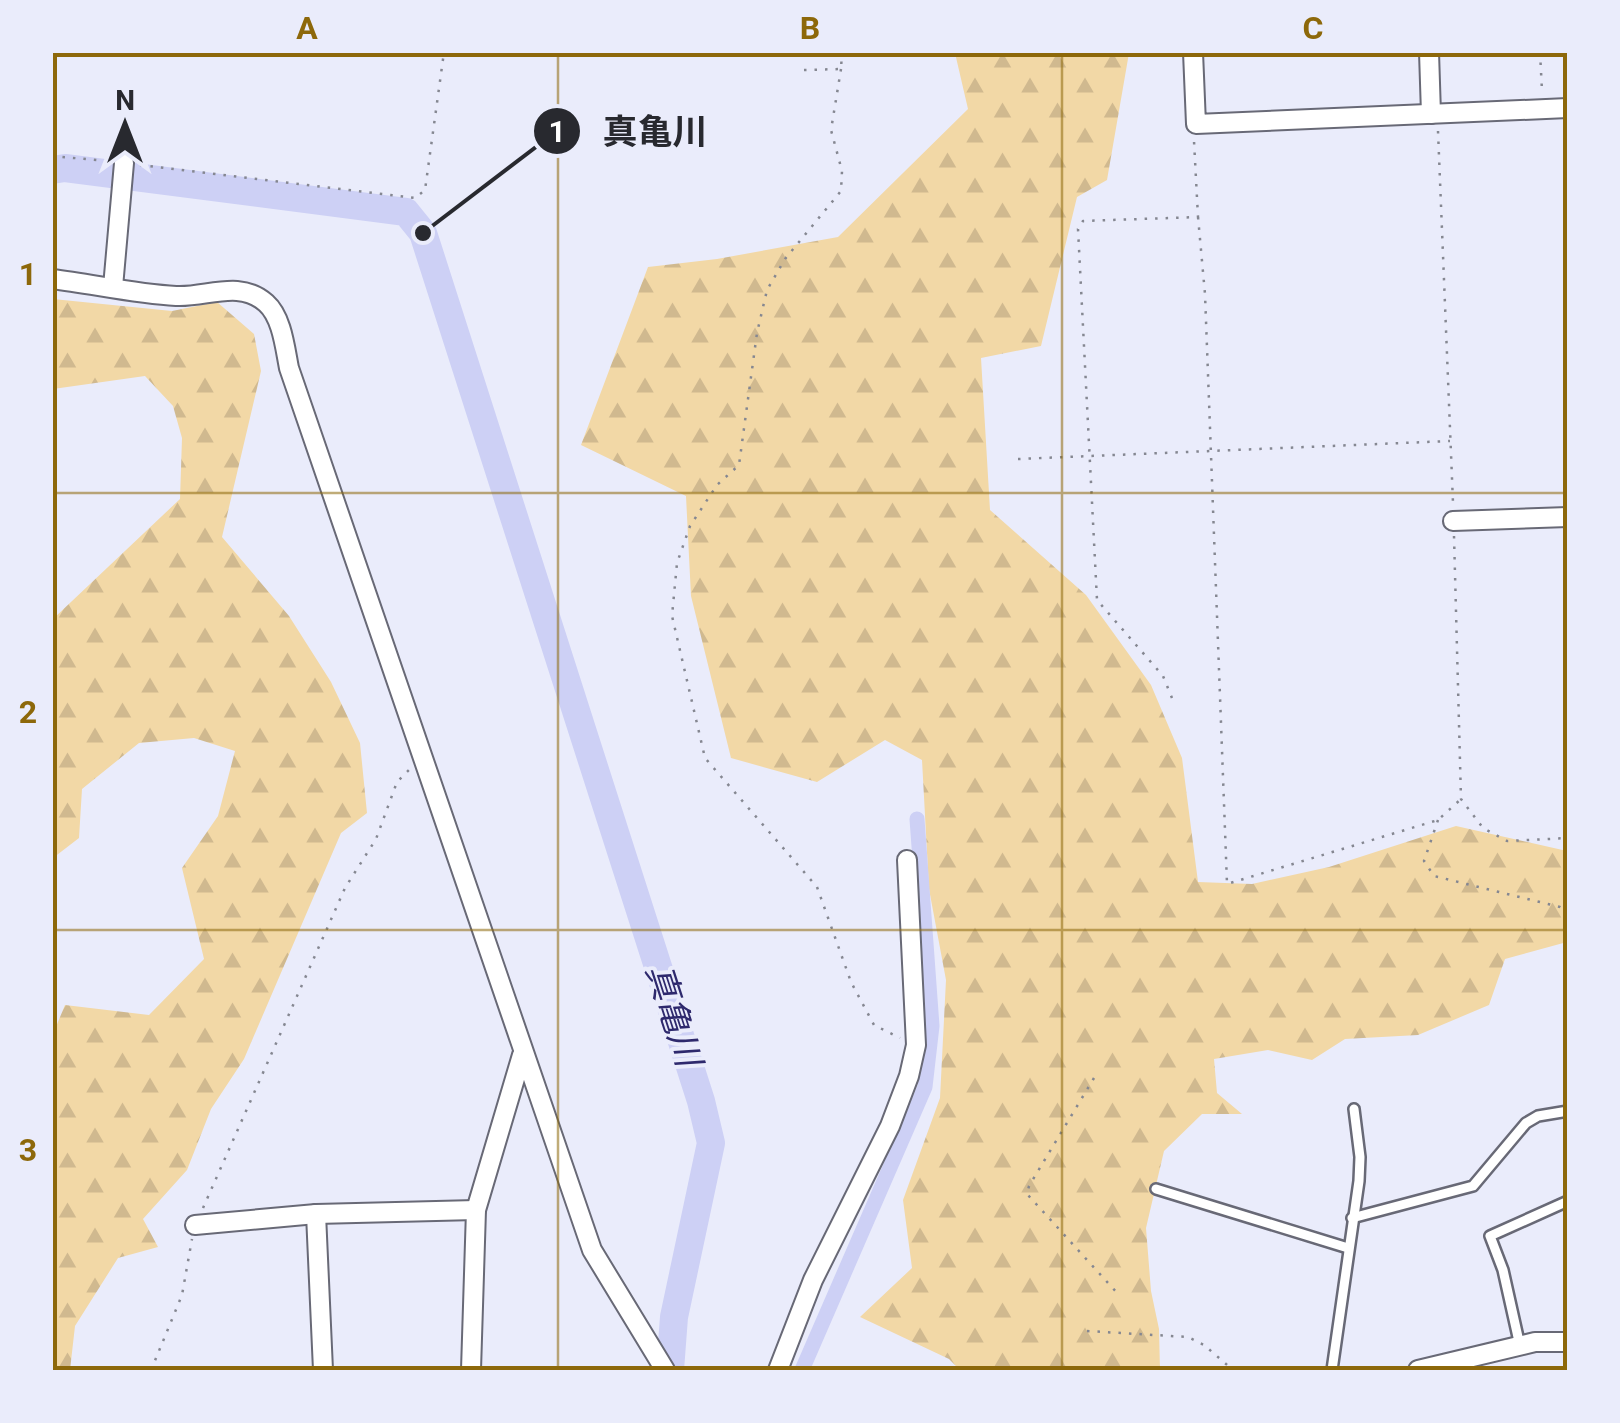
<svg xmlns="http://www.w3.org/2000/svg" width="1620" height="1423" viewBox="0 0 1620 1423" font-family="Roboto,'Noto Sans JP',sans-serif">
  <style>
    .forest { fill: url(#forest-firs) }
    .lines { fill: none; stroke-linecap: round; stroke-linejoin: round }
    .canal { stroke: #cdd0f5; stroke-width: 15 }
    .river { stroke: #cdd0f5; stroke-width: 28 }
    .lane-casing { stroke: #686976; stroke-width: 14 }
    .street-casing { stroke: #686976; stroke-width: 22 }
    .path { stroke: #858791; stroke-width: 2.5; stroke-dasharray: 2.5 8; stroke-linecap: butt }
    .lane { stroke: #fff; stroke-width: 9 }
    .street { stroke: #fff; stroke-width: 18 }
    .grid { fill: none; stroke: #8d680a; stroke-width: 2.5; stroke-opacity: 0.55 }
    .labels { text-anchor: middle; stroke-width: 8; stroke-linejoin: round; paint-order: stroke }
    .water-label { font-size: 35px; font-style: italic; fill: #2e296d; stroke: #eaecfb }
    .leader { fill: none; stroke: #28292f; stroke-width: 4 }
    .callout-dot { fill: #28292f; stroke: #eaecfb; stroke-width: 4 }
    .mark-label { font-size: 30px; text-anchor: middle; font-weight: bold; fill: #fff }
    .callout-label { font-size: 35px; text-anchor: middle; font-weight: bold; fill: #28292f; stroke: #eaecfb; stroke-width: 8; stroke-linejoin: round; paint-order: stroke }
    .neatline { fill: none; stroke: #8d680a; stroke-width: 4 }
    .grid-label { font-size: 32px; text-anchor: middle; font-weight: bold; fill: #8d680a }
  </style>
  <defs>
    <pattern id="forest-firs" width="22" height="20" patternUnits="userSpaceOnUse" patternTransform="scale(2.5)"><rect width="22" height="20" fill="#f2d8a6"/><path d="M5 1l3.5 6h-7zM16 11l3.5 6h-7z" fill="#d0b98f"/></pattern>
  </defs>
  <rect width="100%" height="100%" fill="#eaecfb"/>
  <!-- forest -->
  <g class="forest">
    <path d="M955 53H1129L1107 180 1077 197 1041 346 981 358 990 510 1086 595 1151 685 1182 758 1198 882 1252 884 1329 867 1456 826 1567 851V942L1505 959 1489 1005 1418 1035 1345 1039 1312 1060 1268 1050 1214 1059 1217 1093 1242 1114H1202L1164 1151 1146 1228 1151 1291 1159 1329 1160 1370H960L949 1359 860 1317 912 1268 903 1200 940 1098 946 980 929 889 922 760 885 740 817 782 731 758 691 596 686 496 581 445 648 267 717 259 838 237 968 109Z"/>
    <path d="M53 299 172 311 217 302 254 334 261 371 222 537 289 616 331 682 360 743 367 813 341 833 244 1059 211 1109 187 1170 143 1219 158 1247 118 1258 75 1326 70 1370H53V1034L65 1005 149 1015 204 959 182 868 218 816 235 751 194 738 139 743 82 789 79 838 53 858V619L180 499 182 438 173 406 145 376 53 389Z"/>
  </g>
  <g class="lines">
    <!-- canal -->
    <path class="canal" d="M802 1370 925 1087 932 1026 917 819"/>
    <!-- river -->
    <path class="river" d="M52 170 65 168 406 212 423 233 701 1101 711 1143 674 1317 670 1370"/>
    <!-- lane casing -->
    <g class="lane-casing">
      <g id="lane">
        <path d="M1156 1189 1348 1248"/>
        <path d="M1352 1218 1473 1186 1526 1123 1538 1116 1568 1111"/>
        <path d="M1520 1346 1503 1270 1490 1236 1568 1201"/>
        <path d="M1332 1370 1359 1181 1360 1157 1354 1109"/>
      </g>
    </g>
    <!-- street casing -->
    <g class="street-casing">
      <g id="street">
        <path d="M1193 52 1196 124 1568 108"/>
        <path d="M1429 52 1431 114"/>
        <path d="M52 279C93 284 135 294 176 296 206 298 239 279 266 303 282 317 285 348 289 368L592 1250 665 1370"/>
        <path d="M113 287 124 163"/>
        <path d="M1453 521 1568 517"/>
        <path d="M316 1214 323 1370"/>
        <path d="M195 1225 316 1214 476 1210"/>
        <path d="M471 1370 476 1210 522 1055"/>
        <path d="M778 1370 813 1280 890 1126 909 1076 916 1045 907 860"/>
        <path d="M1418 1370 1535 1342H1568"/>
      </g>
    </g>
    <!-- path -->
    <g class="path">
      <path d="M1540 52 1542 91"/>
      <path d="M841 69 831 130 842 171 841 191 785 259 767 290 757 333 739 465 717 485 690 526 677 563 672 616 705 758 817 887 851 982 874 1025 900 1038"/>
      <path d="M804 70 841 69 842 52"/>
      <path d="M1438 131 1453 503"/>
      <path d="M52 156 107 161"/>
      <path d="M140 165 415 198 425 190 444 52"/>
      <path d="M1198 217 1205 294 1227 884 1438 820 1461 799"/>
      <path d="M1018 459 1450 441"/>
      <path d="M1454 536 1461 799 1483 828 1507 841 1568 838"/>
      <path d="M1172 698 1163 676 1097 600 1078 229 1083 221 1198 217 1194 141"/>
      <path d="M1438 820 1424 861 1434 876 1560 907 1568 912"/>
      <path d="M1094 1078 1029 1186 1027 1194 1119 1295"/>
      <path d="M203 1208 345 888 376 839 397 782 410 769"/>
      <path d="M1087 1331 1188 1337 1204 1345 1233 1370"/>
      <path d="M157 1370 154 1363 182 1295 192 1239"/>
    </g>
    <!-- lane -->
    <use href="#lane" class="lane"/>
    <!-- street -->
    <use href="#street" class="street"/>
  </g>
  <!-- grid -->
  <path class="grid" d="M558 52V1370M1062 52V1370M52 493H1568M52 930H1568"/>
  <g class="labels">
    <!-- water labels -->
    <g class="water-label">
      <text transform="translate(674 1015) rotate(72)" y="12">真亀川</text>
    </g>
  </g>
  <!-- callouts -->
  <path class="leader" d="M423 233L557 131"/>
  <g class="callout-dot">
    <circle cx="423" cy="233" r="10"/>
    <circle cx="557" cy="131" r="25"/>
  </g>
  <g class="mark-label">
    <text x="557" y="142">1</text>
  </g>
  <g class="callout-label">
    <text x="655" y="144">真亀川</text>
  </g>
  <!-- border -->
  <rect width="1620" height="1423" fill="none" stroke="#eaecfb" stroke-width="110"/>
  <!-- north arrow -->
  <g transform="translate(125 125)" stroke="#eaecfb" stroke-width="8" paint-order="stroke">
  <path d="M0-8L18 38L0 25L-18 38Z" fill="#28292f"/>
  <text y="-15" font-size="28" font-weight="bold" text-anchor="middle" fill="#28292f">N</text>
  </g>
  <rect x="55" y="55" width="1510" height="1313" class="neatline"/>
  <g class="grid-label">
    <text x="307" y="39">A</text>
    <text x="810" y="39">B</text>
    <text x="1313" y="39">C</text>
    <text x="28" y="285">1</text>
    <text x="28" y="723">2</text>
    <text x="28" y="1161">3</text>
  </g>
</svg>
